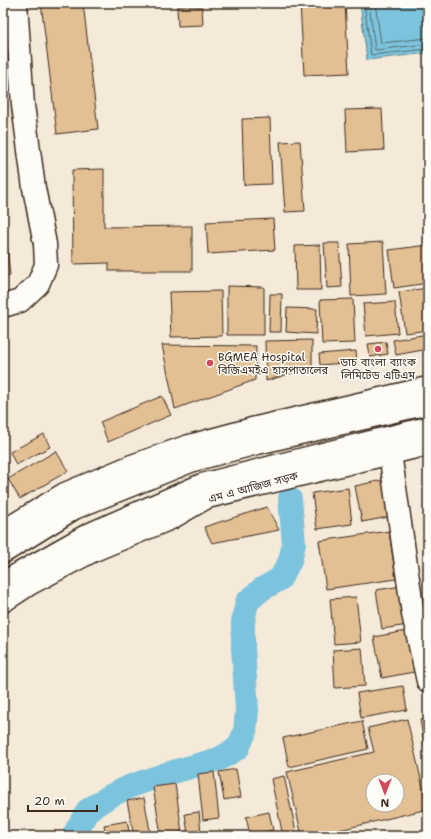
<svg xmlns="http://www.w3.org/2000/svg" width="431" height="839" viewBox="0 0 431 839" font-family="'Shantell Sans','Noto Sans Bengali',sans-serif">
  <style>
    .water { fill: #7cc4dd; stroke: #628691 }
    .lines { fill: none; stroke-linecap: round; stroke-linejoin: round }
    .shore { stroke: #55686a; stroke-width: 1 }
    .canal { stroke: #7cc4dd; stroke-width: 24 }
    .building { fill: #e3bf94; stroke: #3b2a1e; fill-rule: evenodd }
    .minor-casing { stroke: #3b2a1e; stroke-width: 25 }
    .major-casing { stroke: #3b2a1e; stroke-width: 25 }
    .highway-casing { stroke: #3b2a1e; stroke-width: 25 }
    .minor { stroke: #fdfcf7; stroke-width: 22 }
    .major { stroke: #fdfcf7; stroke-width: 22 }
    .highway { stroke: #fdfcf7; stroke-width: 22 }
    .poi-dot { fill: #d1495b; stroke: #fdfcf7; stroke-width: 1.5 }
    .labels { text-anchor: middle; stroke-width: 3; stroke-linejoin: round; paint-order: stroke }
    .poi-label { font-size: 11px; fill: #3b2a1e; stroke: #fdfcf7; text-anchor: start }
    .street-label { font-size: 11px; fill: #3b2a1e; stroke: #fdfcf7 }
  </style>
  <rect width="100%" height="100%" fill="#f5ead9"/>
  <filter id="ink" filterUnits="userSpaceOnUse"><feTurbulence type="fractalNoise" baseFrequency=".025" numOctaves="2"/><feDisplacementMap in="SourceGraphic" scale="8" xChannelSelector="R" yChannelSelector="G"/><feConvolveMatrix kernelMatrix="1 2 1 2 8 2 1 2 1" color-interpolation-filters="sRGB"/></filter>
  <g filter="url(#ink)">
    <!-- water -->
    <path class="water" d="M360 3H428V53L367 60Z"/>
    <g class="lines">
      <!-- shore -->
      <g class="shore">
        <path d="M364 3 371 55 428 49"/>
        <path d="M369 3 375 50 428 44"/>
        <path d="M375 3 381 43 428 38"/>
      </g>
      <!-- canal -->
      <path class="canal" d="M75 836V833L88 810 110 796 131 786 166 774 219 759 238 748 245 732 247 710 243 648V622L247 602 262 589 280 579 290 561 294 543 290 499"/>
    </g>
    <!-- building -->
    <g class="building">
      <path d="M41 3H83L98 129 57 134Z"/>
      <path d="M300 3H345L349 73 304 75Z"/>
      <path d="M177 7H202L203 25 178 26Z"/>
      <path d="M382 109 384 150 347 152 345 110Z"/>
      <path d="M270 118 272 184 244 185 242 119Z"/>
      <path d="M300 141 305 211 285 212 280 142Z"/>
      <path d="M104 169V227L192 226V271H109V263L73 264 72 170Z"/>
      <path d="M273 219 275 250 208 254 206 222Z"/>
      <path d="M383 242 386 294 351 296 349 244Z"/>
      <path d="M324 243H339L342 287 327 288Z"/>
      <path d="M320 245 321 290H296L295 246Z"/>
      <path d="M428 245V283L394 288 389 250Z"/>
      <path d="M7 246 10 276H3V247Z"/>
      <path d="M227 286 264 287V335H227Z"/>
      <path d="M428 288V330L405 333 399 292Z"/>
      <path d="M221 291 222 336 171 337 169 292Z"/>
      <path d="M270 294H282L281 332H269Z"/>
      <path d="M353 299 355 343 322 344 320 300Z"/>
      <path d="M395 302 398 333 366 336 363 304Z"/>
      <path d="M287 308 317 309 316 334 286 332Z"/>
      <path d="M428 334V349L396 355 393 340Z"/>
      <path d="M312 340V367L266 381 265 341Z"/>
      <path d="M386 342 388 354 370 357 368 344Z"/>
      <path d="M162 345 256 346 255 380 175 409Z"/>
      <path d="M356 351 357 362 320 365 319 354Z"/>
      <path d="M162 396 171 415 108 442 100 422Z"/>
      <path d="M44 434 50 447 16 465 10 452Z"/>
      <path d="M56 451 68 471 20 499 8 479Z"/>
      <path d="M387 479 394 516 362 522 355 486Z"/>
      <path d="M348 488 352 524 317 529 312 493Z"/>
      <path d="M267 507 279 530 212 543 204 527Z"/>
      <path d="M389 531 396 579 326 589 319 541Z"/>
      <path d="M402 586 408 625 382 629 376 590Z"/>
      <path d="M356 597 361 642 334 644 330 599Z"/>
      <path d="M411 630 419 671 382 678 374 637Z"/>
      <path d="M362 648 365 686 335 688 333 650Z"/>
      <path d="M403 686 407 710 361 718 357 693Z"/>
      <path d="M407 719 428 809 331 832 332 836H302L287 772 374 752 368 728ZM373 781H397V805H373Z"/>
      <path d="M428 719V764L420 720Z"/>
      <path d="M362 721 368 749 289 767 283 738Z"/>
      <path d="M236 769 241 797 224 800 219 772Z"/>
      <path d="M214 772 219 818 203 820 198 774Z"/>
      <path d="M284 776 297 836H283L271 779Z"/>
      <path d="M175 784 182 832 161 835 153 787Z"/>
      <path d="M144 798 151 836H134L127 801Z"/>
      <path d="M199 812 201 833 188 834 185 814Z"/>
      <path d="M269 812 273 830 250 835 246 817Z"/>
      <path d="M127 821 130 836H106L104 825Z"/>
    </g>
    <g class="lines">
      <!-- minor casing -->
      <g class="minor-casing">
        <g id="minor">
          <path d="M3 306 20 301 38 284 46 265 45 244 34 188 23 105 16 3"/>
          <path d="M390 453 413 614 428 681"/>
        </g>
      </g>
      <!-- major casing -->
      <g class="major-casing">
        <g id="major">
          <path d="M3 532 65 494 132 466 189 446 252 429 428 388"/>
          <path d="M3 601 29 584 94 550 171 518 207 497 428 444"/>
        </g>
      </g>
      <!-- highway casing -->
      <g class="highway-casing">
        <g id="highway">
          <path d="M3 552 74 508 193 460 257 443 428 403"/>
          <path d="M3 583 88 535 202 485 327 453 428 428"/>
        </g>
      </g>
      <!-- minor -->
      <use href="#minor" class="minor"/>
      <!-- major -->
      <use href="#major" class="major"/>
      <!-- highway -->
      <use href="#highway" class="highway"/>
    </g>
  </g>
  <!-- markers -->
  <g class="poi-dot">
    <circle cx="378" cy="349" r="4"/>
    <circle cx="210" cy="363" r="4"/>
  </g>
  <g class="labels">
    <!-- poi labels -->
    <g class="poi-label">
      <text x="218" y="361">BGMEA Hospital<tspan x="218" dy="13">বিজিএমইএ হাসপাতালের</tspan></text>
      <text x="378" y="366" text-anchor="middle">ডাচ বাংলা ব্যাংক<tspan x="378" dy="13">লিমিটেড এটিএম</tspan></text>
    </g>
    <!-- street labels -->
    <g class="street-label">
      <text transform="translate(253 487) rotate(-15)" y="4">এম এ আজিজ সড়ক</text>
    </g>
  </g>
  <!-- margin -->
  <rect width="431" height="839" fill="none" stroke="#fdfcf7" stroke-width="16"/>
  <rect x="8" y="8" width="415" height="823" fill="none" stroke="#3b2a1e" stroke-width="1.5" filter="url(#ink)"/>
  <!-- north arrow -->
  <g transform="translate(385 793) rotate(180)"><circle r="19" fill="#fdfcf7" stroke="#afa8a0"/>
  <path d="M0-3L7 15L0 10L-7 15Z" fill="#d1495b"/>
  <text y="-6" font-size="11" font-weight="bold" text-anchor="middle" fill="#3b2a1e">N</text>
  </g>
  <!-- scale -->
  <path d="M28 805v6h69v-6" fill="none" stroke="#3b2a1e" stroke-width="2"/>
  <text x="34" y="805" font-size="12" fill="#3b2a1e" stroke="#fdfcf7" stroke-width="3" paint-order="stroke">20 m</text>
</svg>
